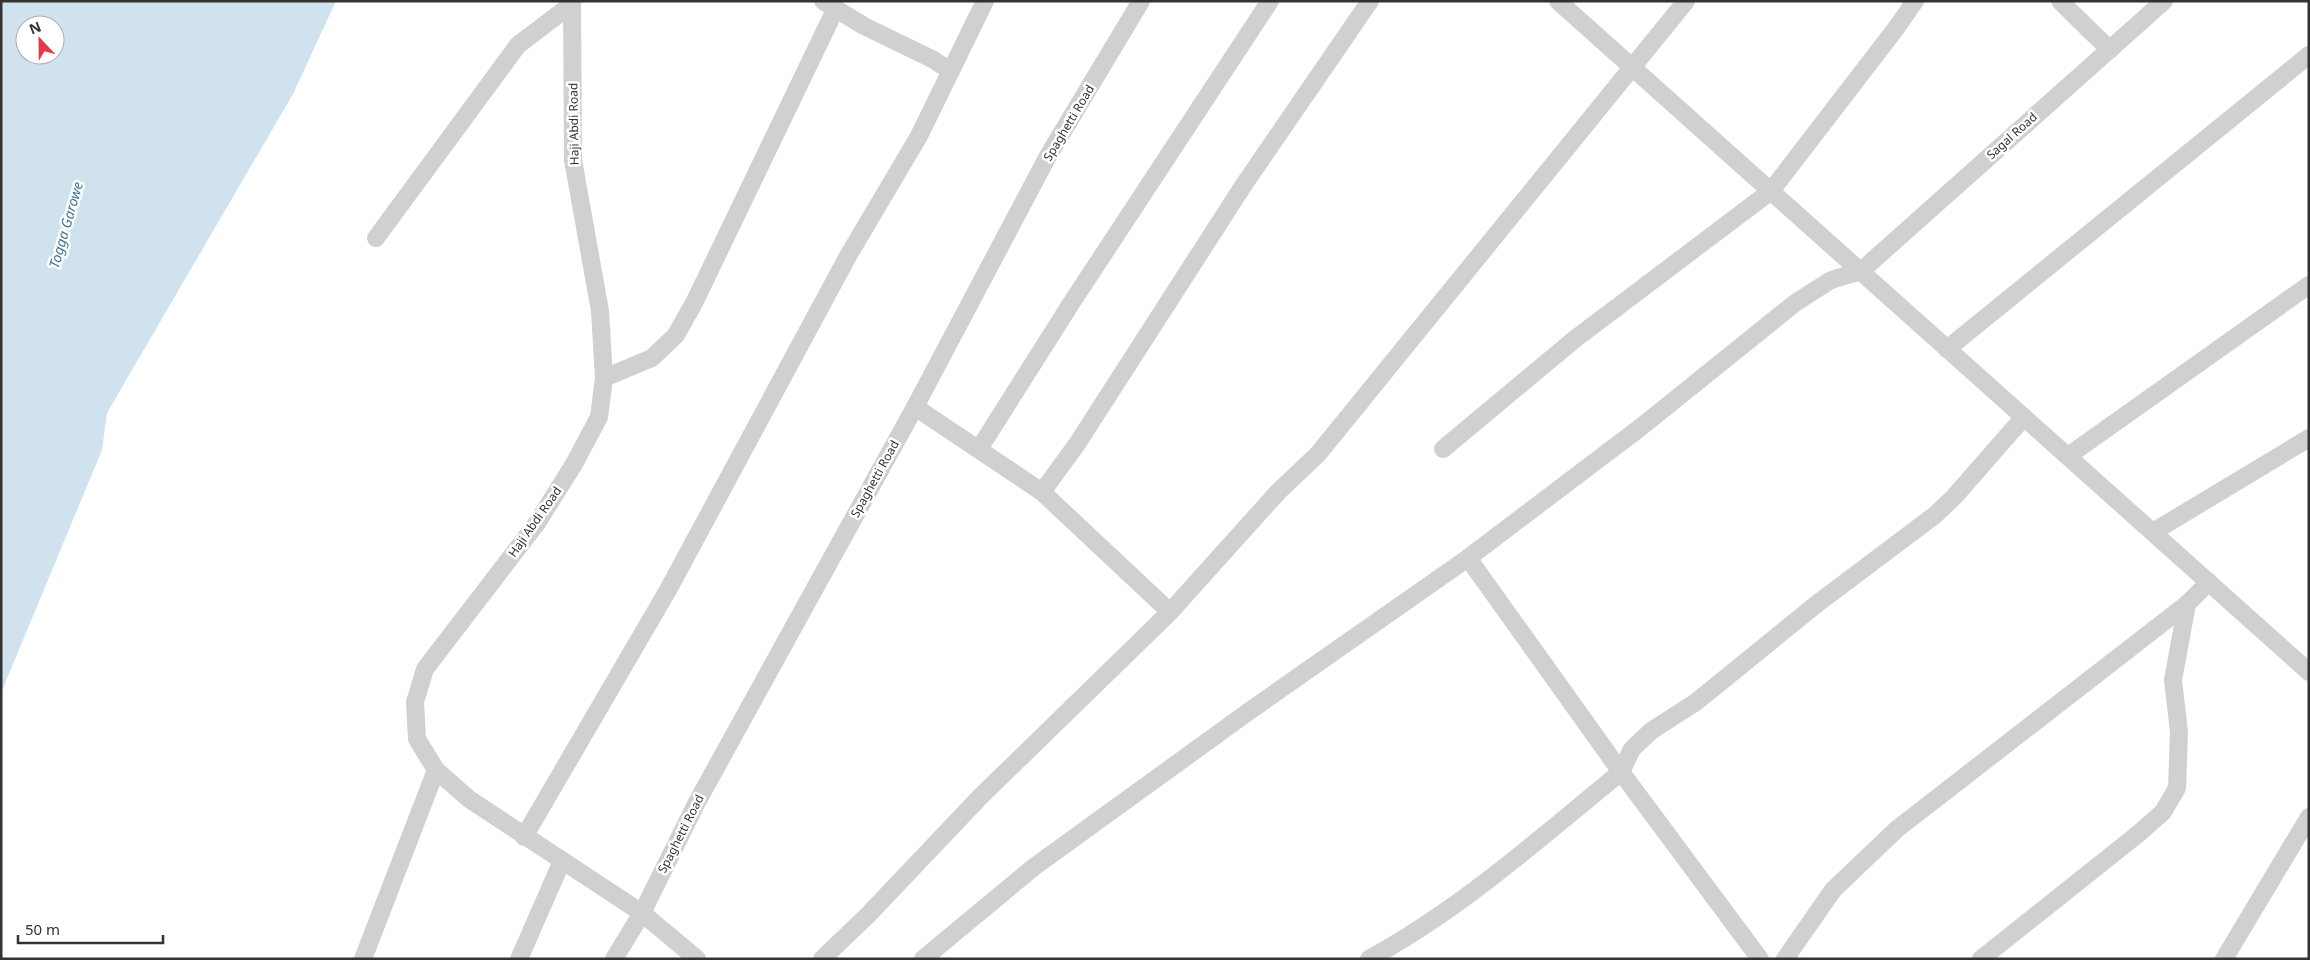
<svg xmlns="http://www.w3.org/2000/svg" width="2310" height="960" viewBox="0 0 2310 960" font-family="'Noto Sans',sans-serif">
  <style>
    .water { fill: #cfe2ee; fill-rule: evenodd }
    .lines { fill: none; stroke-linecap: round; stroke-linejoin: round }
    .street { stroke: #d0d0d0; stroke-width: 18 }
    .labels { text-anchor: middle; stroke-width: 5; stroke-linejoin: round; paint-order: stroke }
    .street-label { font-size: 12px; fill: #333; stroke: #fff }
    .water-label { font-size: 14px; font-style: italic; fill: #3f7597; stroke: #fff }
  </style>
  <rect width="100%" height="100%" fill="#fff"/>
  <!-- water -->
  <path class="water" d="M1 1H336L293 94 107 413 102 450 1 693ZM25 25H55V55H25Z"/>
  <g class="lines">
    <!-- street -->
    <g class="street">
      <path d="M572 1 573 160 600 311 604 378 599 417 574 464 537 523 425 669 415 702 417 739 436 770 469 799 642 913 697 959"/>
      <path d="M823 1 864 26 932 59 951 71"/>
      <path d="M1558 1 2309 672"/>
      <path d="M2060 1 2110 50"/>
      <path d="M376 238 518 45 572 4"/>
      <path d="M1947 349 2309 55"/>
      <path d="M604 378 652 358 676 335 695 301 836 8"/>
      <path d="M915 407 1042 492 1170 612"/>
      <path d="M979 449 1072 302 1270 1"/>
      <path d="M1443 449 1575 339 1771 191 1897 27 1915 1"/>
      <path d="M2068 456 2309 285"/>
      <path d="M1042 492 1077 444 1243 186 1370 1"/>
      <path d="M2153 532 2309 438"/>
      <path d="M1468 558 1621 772 1760 959"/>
      <path d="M524 837 668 590 848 256 919 136 985 1"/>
      <path d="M363 959 436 770"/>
      <path d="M519 959 562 861"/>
      <path d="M614 959 642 913 697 802 915 407 1048 156 1141 1"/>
      <path d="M822 959 868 915 980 797 1170 612 1278 492 1318 454 1686 1"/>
      <path d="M923 959 1034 867 1248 712 1468 558 1641 427 1795 303 1831 280 1861 271 2164 1"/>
      <path d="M1369 959C1461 909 1540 838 1621 772L1632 749 1651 731 1696 702 1818 603 1935 515 1954 497 2024 417"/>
      <path d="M1785 959 1833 890 1897 829 2187 604 2209 582"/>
      <path d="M1981 959 2138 834 2163 812 2177 788 2179 732 2173 680 2187 604"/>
      <path d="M2224 959 2309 817"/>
    </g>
  </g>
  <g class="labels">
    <!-- street labels -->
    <g class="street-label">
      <text transform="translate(1069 123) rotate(-59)" y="4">Spaghetti Road</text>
      <text transform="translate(574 124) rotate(-91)" y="4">Haji Abdi Road</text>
      <text transform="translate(2012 136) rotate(-42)" y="4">Sagal Road</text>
      <text transform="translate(875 479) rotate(-61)" y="4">Spaghetti Road</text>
      <text transform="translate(535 522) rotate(-55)" y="4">Haji Abdi Road</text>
      <text transform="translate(681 834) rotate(-63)" y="4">Spaghetti Road</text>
    </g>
    <!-- water labels -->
    <g class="water-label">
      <text transform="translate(66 225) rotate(-74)" y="5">Togga Garowe</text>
    </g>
  </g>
  <!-- border -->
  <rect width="2310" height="960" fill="none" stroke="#333333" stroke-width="5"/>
  <!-- north arrow -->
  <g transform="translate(40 40) rotate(338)"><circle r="24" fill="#ffffff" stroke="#adadad"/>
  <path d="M0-4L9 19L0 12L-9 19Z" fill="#e63946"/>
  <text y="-8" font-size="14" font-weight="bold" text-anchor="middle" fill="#333333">N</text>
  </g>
  <!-- scale -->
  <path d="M18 935v8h145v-8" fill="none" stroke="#333333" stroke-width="2.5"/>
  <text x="25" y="935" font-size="15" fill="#333333" stroke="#ffffff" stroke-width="4" paint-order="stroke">50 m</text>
</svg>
